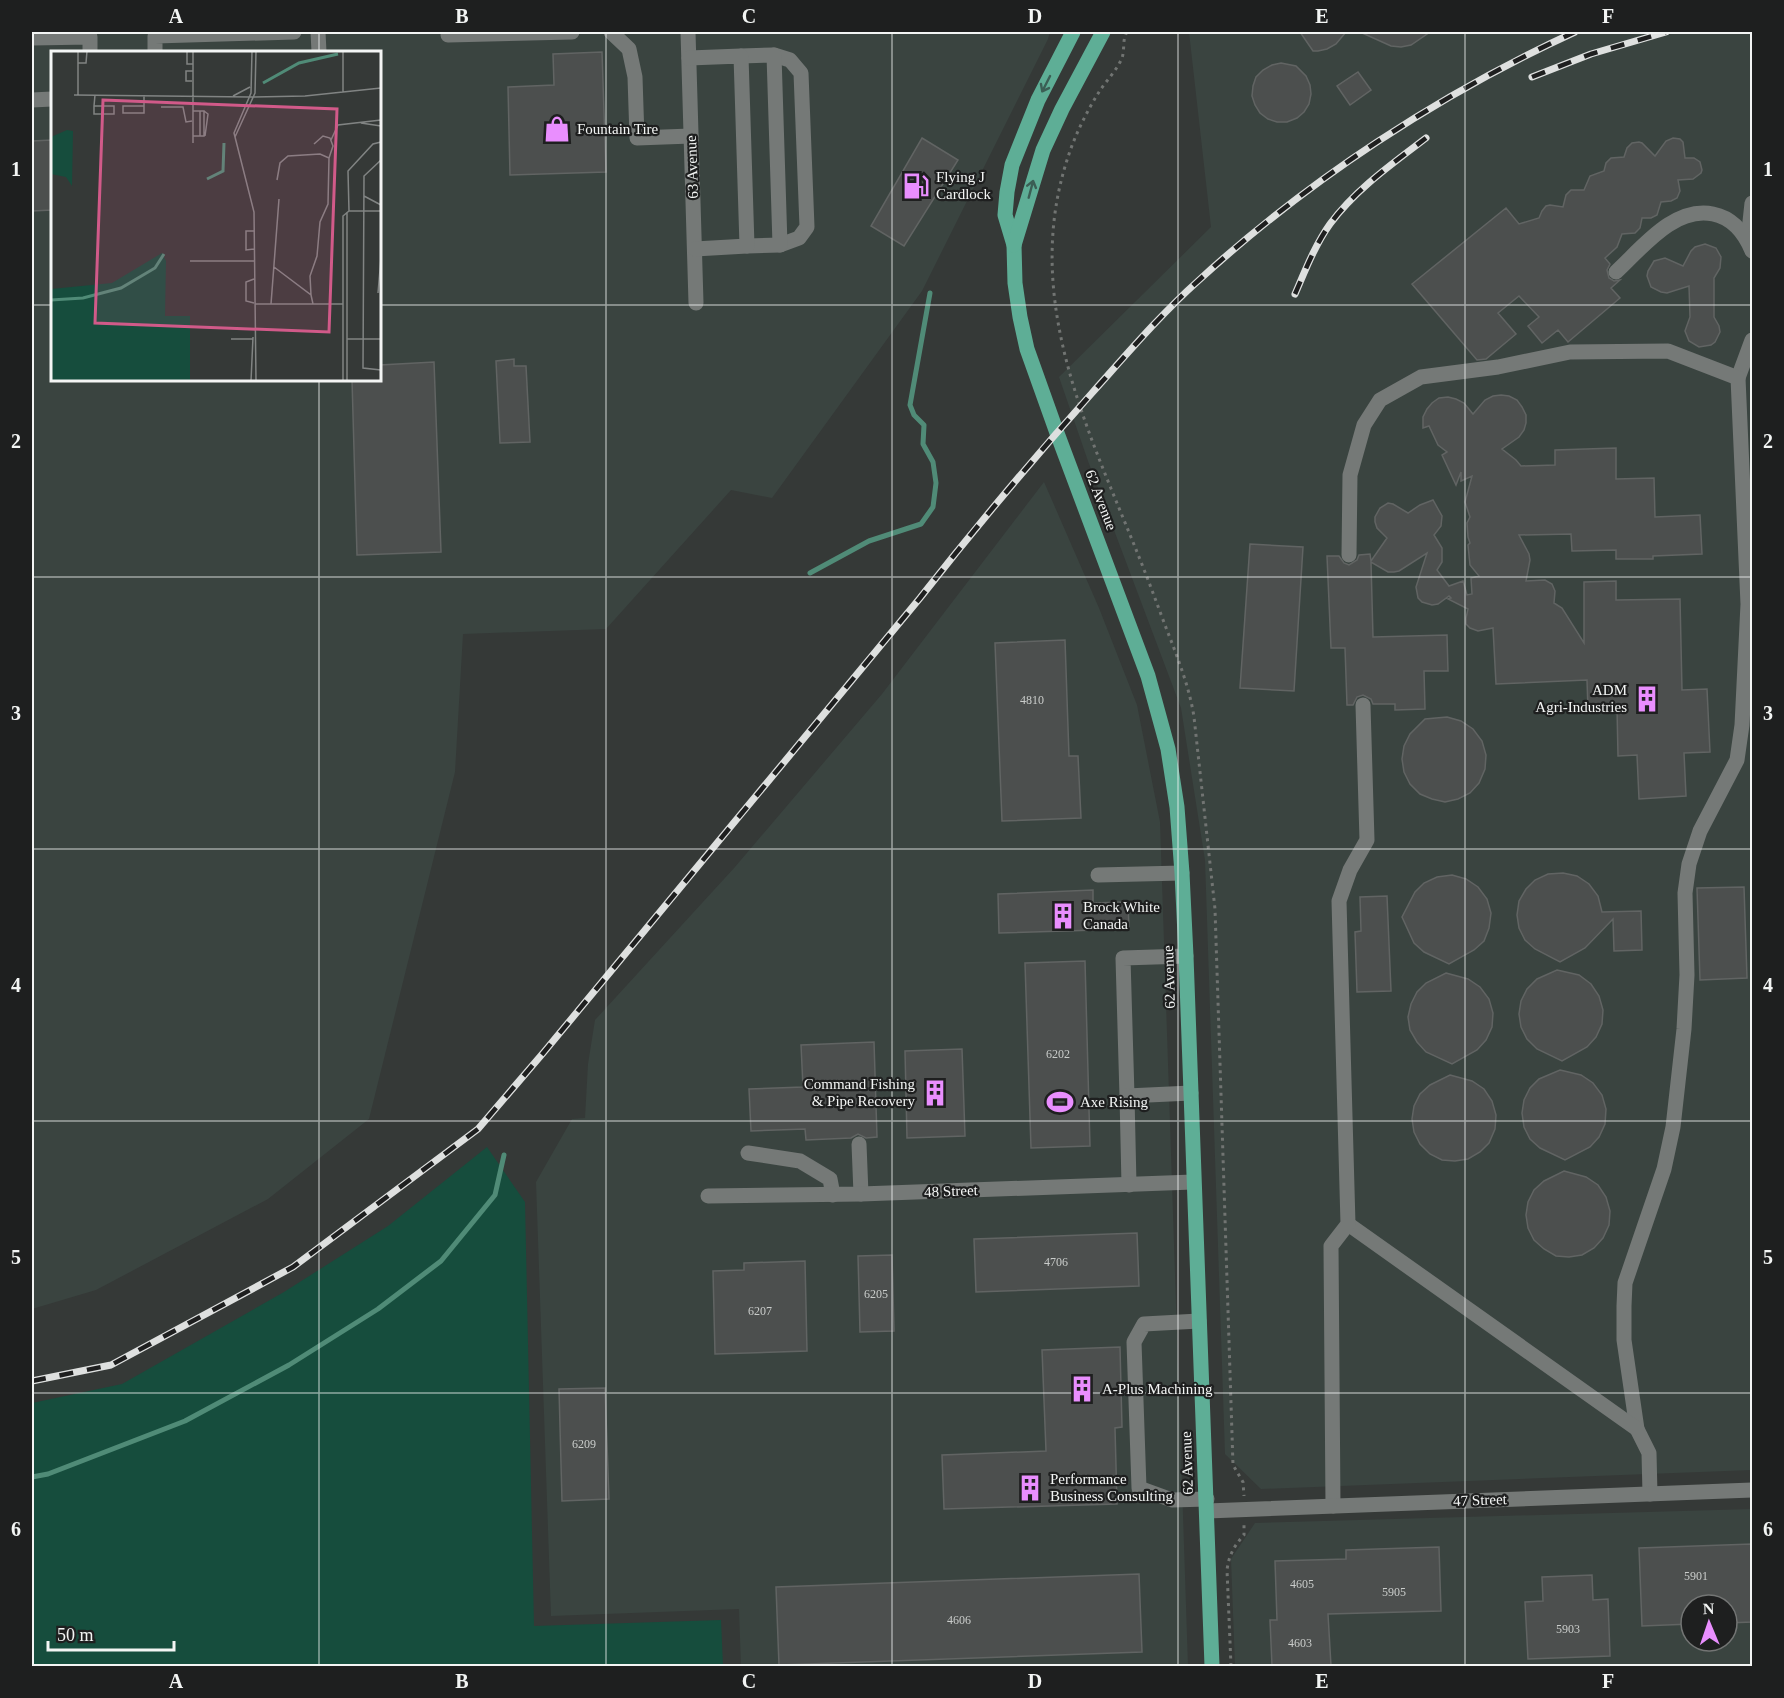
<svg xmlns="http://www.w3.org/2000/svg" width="1784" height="1698" viewBox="0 0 1784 1698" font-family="Georgia,serif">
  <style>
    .built { fill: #3a4440; fill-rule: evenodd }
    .green { fill: #164d3d }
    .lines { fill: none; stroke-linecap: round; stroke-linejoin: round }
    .stream { stroke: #508b77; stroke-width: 5 }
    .building { fill: #4c4f4e; stroke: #616463; stroke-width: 1.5 }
    .path { stroke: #717472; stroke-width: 3; stroke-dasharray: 3 4.5; stroke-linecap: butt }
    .minor { stroke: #757977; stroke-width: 15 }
    .major { stroke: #5eae96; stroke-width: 15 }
    .rail-casing { stroke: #dee0df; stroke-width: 7 }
    .rail { stroke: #1e1f1f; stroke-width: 4.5; stroke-dasharray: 14; stroke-linecap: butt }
    .oneway { stroke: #3b5f55 }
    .grid { fill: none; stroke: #f3f5f4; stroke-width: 1.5; stroke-opacity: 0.55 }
    .labels { text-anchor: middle; stroke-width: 4.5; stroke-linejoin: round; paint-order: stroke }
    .number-label { font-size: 12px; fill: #c9ccca }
    .poi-label { font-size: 15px; fill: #f3f5f4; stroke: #1e1f1f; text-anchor: start }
    .street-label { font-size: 15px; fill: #f3f5f4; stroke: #1e1f1f }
    .inset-river { fill: none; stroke: #508b77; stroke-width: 3 }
    .inset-road { fill: none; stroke: #818483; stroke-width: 1.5 }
    .view { fill: #d15a89; fill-opacity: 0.15; stroke: #d15a89; stroke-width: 3 }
    .inset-edge { fill: none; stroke: #f3f5f4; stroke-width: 3 }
    .neatline { fill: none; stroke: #f3f5f4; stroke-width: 2 }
    .grid-label { font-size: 20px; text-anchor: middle; font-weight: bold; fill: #f3f5f4 }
  </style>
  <rect width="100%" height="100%" fill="#353937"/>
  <!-- built -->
  <g class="built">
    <path d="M32 32H1050L1048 39 922 291 772 498 731 490 606 629 463 634 455 772 369 1119 268 1199 96 1290 32 1309ZM52 52H380V380H52Z"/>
    <path d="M1189 32H1752V1470L1261 1489 1225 1454 1205 860 1181 708 1088 461 1059 377 1211 227Z"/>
    <path d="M1044 482 1099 608 1137 705 1160 822 1188 1666H741L739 1609 551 1616 536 1182 572 1119 585 1118 588 1064 595 1020 735 867 882 694Z"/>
    <path d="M1752 1509V1666H1235L1231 1559 1255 1523ZM1691 1605H1727V1641H1691Z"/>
  </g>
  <!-- green -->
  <path class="green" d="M487 1147 525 1202 534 1626 721 1620 723 1666H32V1403L122 1384 284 1292 388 1226Z"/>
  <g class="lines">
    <!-- stream -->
    <g class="stream">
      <path d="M810 573 869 541 921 524 933 507 936 483 933 462 923 444 924 425 914 415 910 405 930 293"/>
      <path d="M32 1477 48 1474 185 1421 289 1365 378 1309 441 1261 495 1195 504 1155"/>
    </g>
  </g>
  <!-- building -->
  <g class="building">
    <path d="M1300 32H1346L1336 44 1327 49 1318 51H1313Z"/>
    <path d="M1360 32H1430L1411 45 1401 47 1391 46Z"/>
    <path d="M602 52 606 172 510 175 508 87 554 85 553 54Z"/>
    <path d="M1281 63 1296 66 1306 76 1310 85 1311 94 1309 104 1304 112 1297 118 1287 122H1277L1268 119 1260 113 1255 105 1252 96 1253 86 1256 77 1263 70 1272 65Z"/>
    <path d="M1358 72 1371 90 1350 105 1337 86Z"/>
    <path d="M922 138 958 160 904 246 871 226Z"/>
    <path d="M1673 138 1680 139 1683 142 1685 158H1694L1700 162 1702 170 1701 173 1693 179 1678 180 1680 191 1677 198 1671 201 1661 202 1657 215 1651 218H1642L1640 228 1635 233 1622 234 1617 247 1605 258 1610 264 1607 270 1609 278 1614 281 1620 280 1611 288 1620 298 1568 342 1558 330 1542 343 1528 326 1539 317 1519 296 1498 313 1516 334 1486 359 1477 360 1412 284 1506 208 1519 224 1539 218 1542 211 1546 206 1550 205 1563 207 1566 195 1571 190H1584L1590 176 1604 171 1606 163 1611 158 1624 157 1627 148 1632 143 1639 142 1642 143 1655 156 1666 141Z"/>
    <path d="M52 140V210L32 211V141Z"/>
    <path d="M1705 244 1716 248 1721 257 1720 268 1714 278V317L1719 326 1720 332 1715 342 1711 345 1699 347 1689 341 1685 331 1690 317 1689 286 1667 293 1661 292 1651 287 1647 276 1648 271 1654 261 1665 258 1683 266 1691 251 1695 247Z"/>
    <path d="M514 359V366H526L530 442 500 443 496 361Z"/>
    <path d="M434 362 441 552 357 555 352 380H380V365Z"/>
    <path d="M1501 395 1509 396 1517 400 1522 407 1526 415V423L1524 430 1519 437 1502 449 1516 460 1521 466 1555 465V450L1616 448V479L1654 478 1655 517 1700 515 1702 554 1653 556V559H1616V550L1572 551 1571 534 1519 535 1529 554 1530 560 1526 581 1545 580 1552 584 1555 591 1554 603 1562 608 1584 643V582L1616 581V600L1680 599 1682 690 1707 689 1710 752 1684 753 1686 796 1639 799 1637 755 1618 756 1617 708 1588 709 1587 680 1496 684 1493 628 1478 631 1470 628 1466 624V618L1468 609 1448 599 1451 598 1449 596 1438 604 1432 605 1422 602 1418 598 1416 587 1427 553 1399 571 1394 572H1388L1371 562 1373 637 1447 635 1448 671H1424L1425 709 1395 710V704H1373L1371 699 1363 695 1357 697 1353 705H1347L1345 648H1331L1327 556H1339L1344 563 1349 565 1357 560 1359 555 1370 554 1371 561 1387 538 1377 528 1375 522V517L1380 508 1388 503 1393 504 1408 513 1420 505 1433 500 1442 516 1441 526 1434 535 1442 548V562L1437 570 1449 586 1463 581 1467 595 1472 594 1471 578 1479 576 1470 565 1468 545 1470 543 1468 537 1467 523 1470 517 1465 502 1472 476 1461 481V472L1456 485 1442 455 1447 452 1438 445 1429 426 1423 428V417L1427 409 1432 403 1439 398 1448 397 1456 399 1464 403 1473 414 1485 400 1493 396Z"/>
    <path d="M1250 544 1303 547 1294 691 1240 688Z"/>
    <path d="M1065 640 1069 756H1078L1081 818 1002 821 995 643Z"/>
    <path d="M1447 717 1461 721 1473 729 1482 741 1486 755 1485 769 1479 783 1470 793 1458 799 1445 802 1432 799 1420 794 1410 784 1404 772 1402 759 1404 746 1410 734 1425 719Z"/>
    <path d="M1563 873 1577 876 1589 884 1598 896 1602 912 1641 911 1642 950 1614 951 1613 919 1585 948 1560 962 1535 949 1525 940 1519 928 1517 915 1519 901 1526 889 1535 880 1548 874Z"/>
    <path d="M1452 875 1466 879 1478 887 1487 899 1491 913 1489 928 1484 941 1474 950 1449 964 1424 952 1414 943 1402 917 1415 892 1424 883 1437 877Z"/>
    <path d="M1744 887 1747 978 1700 980 1697 888Z"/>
    <path d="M1093 890V903L1128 902 1129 929 999 933 998 894Z"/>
    <path d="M1387 896 1391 991 1357 992 1355 932 1361 931 1360 897Z"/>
    <path d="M1085 961 1090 1146 1031 1148 1025 963Z"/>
    <path d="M1557 970 1579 975 1591 984 1599 996 1603 1010 1602 1024 1596 1037 1587 1047 1562 1061 1537 1049 1527 1039 1521 1027 1519 1014 1521 1001 1527 989 1537 979Z"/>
    <path d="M1446 973 1468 979 1480 987 1489 999 1493 1013 1492 1027 1486 1040 1477 1050 1452 1064 1426 1052 1417 1042 1410 1030 1408 1017 1411 1004 1417 992 1426 983Z"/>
    <path d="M874 1042 877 1137 866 1138 858 1134 851 1138 806 1140 805 1129 751 1131 749 1089 803 1087 801 1045Z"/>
    <path d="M962 1049 965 1136 907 1138 905 1051Z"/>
    <path d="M1560 1070 1581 1075 1593 1083 1602 1095 1606 1109 1605 1124 1599 1137 1590 1147 1565 1160 1540 1148 1530 1139 1524 1127 1522 1113 1524 1100 1530 1088 1539 1079Z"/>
    <path d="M1450 1075 1472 1081 1484 1089 1492 1101 1496 1115 1495 1129 1489 1143 1480 1152 1468 1159 1455 1161 1442 1160 1430 1154 1420 1144 1414 1132 1412 1119 1414 1106 1420 1094 1430 1085Z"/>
    <path d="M1564 1171 1586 1177 1598 1185 1606 1197 1610 1211 1609 1225 1603 1238 1594 1248 1582 1255 1569 1257 1556 1256 1544 1249 1534 1240 1528 1228 1526 1215 1528 1202 1534 1190 1544 1181Z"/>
    <path d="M1137 1233 1139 1286 976 1292 974 1239Z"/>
    <path d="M892 1255 894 1331 860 1332 858 1256Z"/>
    <path d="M805 1261 807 1351 715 1354 713 1271 744 1270V1263Z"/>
    <path d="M1120 1347 1122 1427 1115 1428 1117 1504 944 1509 942 1455 1046 1451 1042 1350Z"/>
    <path d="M605 1388 609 1499 562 1501 559 1389Z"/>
    <path d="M1752 1544V1622L1727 1623V1605H1691V1624L1642 1626 1639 1548Z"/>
    <path d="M1439 1547 1441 1611 1328 1614 1331 1666H1272L1270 1620H1277L1275 1561 1346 1559V1550Z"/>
    <path d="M1139 1574 1142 1652 779 1665 776 1587Z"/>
    <path d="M1592 1575 1593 1600 1608 1599 1610 1656 1528 1659 1525 1602 1543 1601 1542 1577Z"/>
  </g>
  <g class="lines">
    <!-- path -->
    <g class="path">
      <path d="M1127 32C1122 40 1125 49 1122 58 1117 70 1106 81 1099 92 1087 111 1075 135 1068 157 1020 302 1091 435 1143 567 1153 592 1162 618 1172 643 1181 667 1190 691 1194 717L1215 909 1233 1465 1243 1482 1244 1496"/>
      <path d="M1231 1666 1227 1570C1229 1555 1234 1546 1244 1535V1524"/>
    </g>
    <!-- minor -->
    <g class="minor">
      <path d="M318 32 319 52"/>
      <path d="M611 32 629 49 635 77 637 138 691 136"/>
      <path d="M688 32 696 303"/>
      <path d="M448 35 572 32"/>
      <path d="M32 38 90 37V52"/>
      <path d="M155 52V36L294 32"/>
      <path d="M774 55 790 60 801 73 807 227 799 238 780 245"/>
      <path d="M741 56 774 55 780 245 747 246"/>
      <path d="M689 58 741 56 747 246 695 249"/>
      <path d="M32 100 52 99"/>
      <path d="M1748 240 1752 203"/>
      <path d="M1616 272C1642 248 1674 206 1713 214 1733 218 1745 234 1752 251"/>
      <path d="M1738 378 1752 340"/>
      <path d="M1349 555 1350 475 1364 425 1380 400 1421 377 1498 367 1570 352 1668 351 1738 378 1748 604 1742 725 1737 760 1700 831 1689 864 1685 893 1687 975 1684 1029 1673 1127 1664 1169 1625 1283 1624 1306V1340L1637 1429"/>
      <path d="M1098 875 1182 873"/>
      <path d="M1186 956 1123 958 1127 1096 1191 1093"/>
      <path d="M1127 1096 1129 1185"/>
      <path d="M859 1144 861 1194"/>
      <path d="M748 1153 800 1161 830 1179 833 1195"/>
      <path d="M708 1196 861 1194 1193 1182"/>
      <path d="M1348 1224 1637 1429 1649 1453 1650 1494"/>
      <path d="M1199 1321 1144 1324 1134 1342 1139 1488 1172 1500 1207 1499"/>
      <path d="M1333 1506 1331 1246 1348 1224 1339 901 1350 870 1367 840 1363 705"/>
      <path d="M1207 1511 1752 1490"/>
    </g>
    <!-- major -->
    <g class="major">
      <path d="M1073 32 1038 100 1012 165 1007 192 1005 215 1014 245 1015 283 1020 317 1027 349 1057 433 1148 676 1168 749 1177 807 1182 873 1186 956 1212 1666"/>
      <path d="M1014 245 1043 150 1062 109 1103 32"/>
    </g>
    <!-- rail casing -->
    <g class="rail-casing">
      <g id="rail">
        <path d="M1532 77 1591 54 1666 32"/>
        <path d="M1295 294C1305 271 1315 245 1330 224 1356 189 1392 164 1426 138"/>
        <path d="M32 1381 111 1365 293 1267 478 1129 544 1052 920 598C975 528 1033 459 1092 393 1126 355 1160 315 1198 281 1308 180 1440 94 1575 32"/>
      </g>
    </g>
    <!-- rail -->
    <use href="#rail" class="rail"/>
  </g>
  <!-- one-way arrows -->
  <defs><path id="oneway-shaft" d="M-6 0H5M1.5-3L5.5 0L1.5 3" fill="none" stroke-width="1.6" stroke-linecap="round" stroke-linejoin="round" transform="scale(1.5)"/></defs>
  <g class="oneway">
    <use href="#oneway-shaft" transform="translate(1046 84) rotate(117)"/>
    <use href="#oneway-shaft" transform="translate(1031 189) rotate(-75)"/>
  </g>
  <!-- grid -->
  <path class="grid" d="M319 32V52M606 32V1666M892 32V1666M1178 32V1666M1465 32V1666M32 305H52M380 305H1752M319 380V1666M32 577H1752M32 849H1752M32 1121H1752M32 1393H1752"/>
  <!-- icons -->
  <defs>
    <g id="shop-bare" transform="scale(2.07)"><path d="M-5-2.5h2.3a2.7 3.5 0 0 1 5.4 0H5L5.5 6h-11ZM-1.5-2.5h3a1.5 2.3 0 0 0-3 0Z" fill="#e98efe" stroke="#1e1f1f" stroke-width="2.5" paint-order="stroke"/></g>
    <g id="fuel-bare" transform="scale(2.07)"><path d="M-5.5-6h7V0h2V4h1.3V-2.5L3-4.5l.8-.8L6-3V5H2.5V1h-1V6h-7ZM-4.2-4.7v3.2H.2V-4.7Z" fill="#e98efe" stroke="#1e1f1f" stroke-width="2.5" paint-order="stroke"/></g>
    <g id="building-bare" transform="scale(2.07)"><path d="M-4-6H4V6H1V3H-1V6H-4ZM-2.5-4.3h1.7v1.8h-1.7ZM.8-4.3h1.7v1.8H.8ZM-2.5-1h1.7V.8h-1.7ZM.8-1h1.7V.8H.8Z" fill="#e98efe" stroke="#1e1f1f" stroke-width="2.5" paint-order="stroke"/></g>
    <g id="stadium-bare" transform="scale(2.07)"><path d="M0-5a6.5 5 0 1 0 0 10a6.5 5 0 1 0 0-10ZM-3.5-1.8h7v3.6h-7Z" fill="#e98efe" stroke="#1e1f1f" stroke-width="2.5" paint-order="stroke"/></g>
  </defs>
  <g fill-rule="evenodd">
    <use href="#shop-bare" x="557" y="129"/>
    <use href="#fuel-bare" x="916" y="186"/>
    <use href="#building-bare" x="1647" y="699"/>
    <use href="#building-bare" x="1063" y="916"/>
    <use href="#building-bare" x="935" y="1093"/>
    <use href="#stadium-bare" x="1060" y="1102"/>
    <use href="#building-bare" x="1082" y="1389"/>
    <use href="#building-bare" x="1030" y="1488"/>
  </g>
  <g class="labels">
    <!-- number labels -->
    <g class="number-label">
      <text x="1032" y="704">4810</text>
      <text x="1058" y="1058">6202</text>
      <text x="1056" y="1266">4706</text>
      <text x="876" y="1298">6205</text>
      <text x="760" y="1315">6207</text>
      <text x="584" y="1448">6209</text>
      <text x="1696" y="1580">5901</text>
      <text x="1302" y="1588">4605</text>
      <text x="1394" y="1596">5905</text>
      <text x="959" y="1624">4606</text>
      <text x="1568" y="1633">5903</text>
      <text x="1300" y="1647">4603</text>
    </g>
    <!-- poi labels -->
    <g class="poi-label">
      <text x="577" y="134">Fountain Tire</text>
      <text x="936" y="182">Flying J<tspan x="936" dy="17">Cardlock</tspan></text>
      <text x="1627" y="695" text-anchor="end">ADM<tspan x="1627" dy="17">Agri-Industries</tspan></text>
      <text x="1083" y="912">Brock White<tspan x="1083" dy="17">Canada</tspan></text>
      <text x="915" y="1089" text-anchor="end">Command Fishing<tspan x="915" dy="17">&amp; Pipe Recovery</tspan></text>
      <text x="1080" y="1107">Axe Rising</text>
      <text x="1102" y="1394">A-Plus Machining</text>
      <text x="1050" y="1484">Performance<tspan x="1050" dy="17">Business Consulting</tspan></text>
    </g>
    <!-- street labels -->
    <g class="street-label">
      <text transform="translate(692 167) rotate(-92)" y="5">63 Avenue</text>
      <text transform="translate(1101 500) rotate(69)" y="5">62 Avenue</text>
      <text transform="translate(1169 977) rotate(-92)" y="5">62 Avenue</text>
      <text transform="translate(951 1191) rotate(-2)" y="5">48 Street</text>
      <text transform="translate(1187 1463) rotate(-92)" y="5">62 Avenue</text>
      <text transform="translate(1480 1500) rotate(-2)" y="5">47 Street</text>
    </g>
  </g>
  <!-- overview -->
  <g transform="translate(51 51)">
    <rect width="330" height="330" fill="#353937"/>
    <path d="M16 79 22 80 21 135 15 126 0 123V86ZM111 202 115 210 114 265H139V330H0V238L61 232Z" fill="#164d3d"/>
    <path class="inset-river" d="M212 32 248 12 287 3M156 128 172 120 173 92M0 249 32 247 70 237 104 217 113 203"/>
    <path class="inset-road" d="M136 0V13H142M201 0 200 42 183 82 203 161 205 330M292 0V41M27 12H35L36 0M141 30H135V20H142M23 44 199 46M27 44V0M182 45 199 36M199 46 254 45 330 37M43 55H63V63H43V55L44 44M93 55H72V62H93V44M110 56H132L135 71 141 70M153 60 157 63 154 85M310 72 330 75M142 85H149V60H142M149 85H153V60H149M184 86 204 42 205 0M280 89 287 74 330 69M142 92V0M263 93 272 85 279 87 282 95 278 107M330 109 313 125 312 317 330 319M226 129 229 112 237 105 269 103 278 107 277 153 269 171 266 205 259 225 260 244M313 145 330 154M298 160 297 120 322 93 330 91M296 161V330M203 180H195V199L203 198M139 210H203M223 216 260 244 262 253M203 228 195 231V250L203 252M327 242 330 207M204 253H292M220 253 228 148M180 288H202M296 288H330M200 330 202 286M292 330V165L298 160H330"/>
    <path class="view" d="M52 49 286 58 278 281 44 272Z"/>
    <rect width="330" height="330" class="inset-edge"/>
  </g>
  <!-- border -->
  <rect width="1784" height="1698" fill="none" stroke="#1e1f1f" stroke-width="66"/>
  <!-- north arrow -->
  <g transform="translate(1709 1623) rotate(358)"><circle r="28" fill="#1e1f1f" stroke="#737574" stroke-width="1.5"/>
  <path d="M0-4.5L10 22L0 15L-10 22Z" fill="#e98efe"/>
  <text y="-9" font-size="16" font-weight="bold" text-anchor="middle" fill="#f3f5f4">N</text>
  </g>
  <!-- scale -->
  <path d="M48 1641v9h126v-9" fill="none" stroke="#f3f5f4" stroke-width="3"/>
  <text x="57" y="1641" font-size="18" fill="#f3f5f4" stroke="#1e1f1f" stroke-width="4.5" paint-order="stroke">50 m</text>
  <rect x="33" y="33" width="1718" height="1632" class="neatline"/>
  <g class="grid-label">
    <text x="176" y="23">A</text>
    <text x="462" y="23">B</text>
    <text x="749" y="23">C</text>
    <text x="1035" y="23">D</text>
    <text x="1322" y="23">E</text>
    <text x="1608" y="23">F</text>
    <text x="16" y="176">1</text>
    <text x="1768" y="176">1</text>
    <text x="16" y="448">2</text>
    <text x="1768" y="448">2</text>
    <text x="16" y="720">3</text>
    <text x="1768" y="720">3</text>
    <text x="16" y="992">4</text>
    <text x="1768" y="992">4</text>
    <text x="16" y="1264">5</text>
    <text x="1768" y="1264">5</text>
    <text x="16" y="1536">6</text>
    <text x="1768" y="1536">6</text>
    <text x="176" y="1688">A</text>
    <text x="462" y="1688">B</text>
    <text x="749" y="1688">C</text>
    <text x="1035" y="1688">D</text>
    <text x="1322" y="1688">E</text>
    <text x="1608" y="1688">F</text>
  </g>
</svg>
